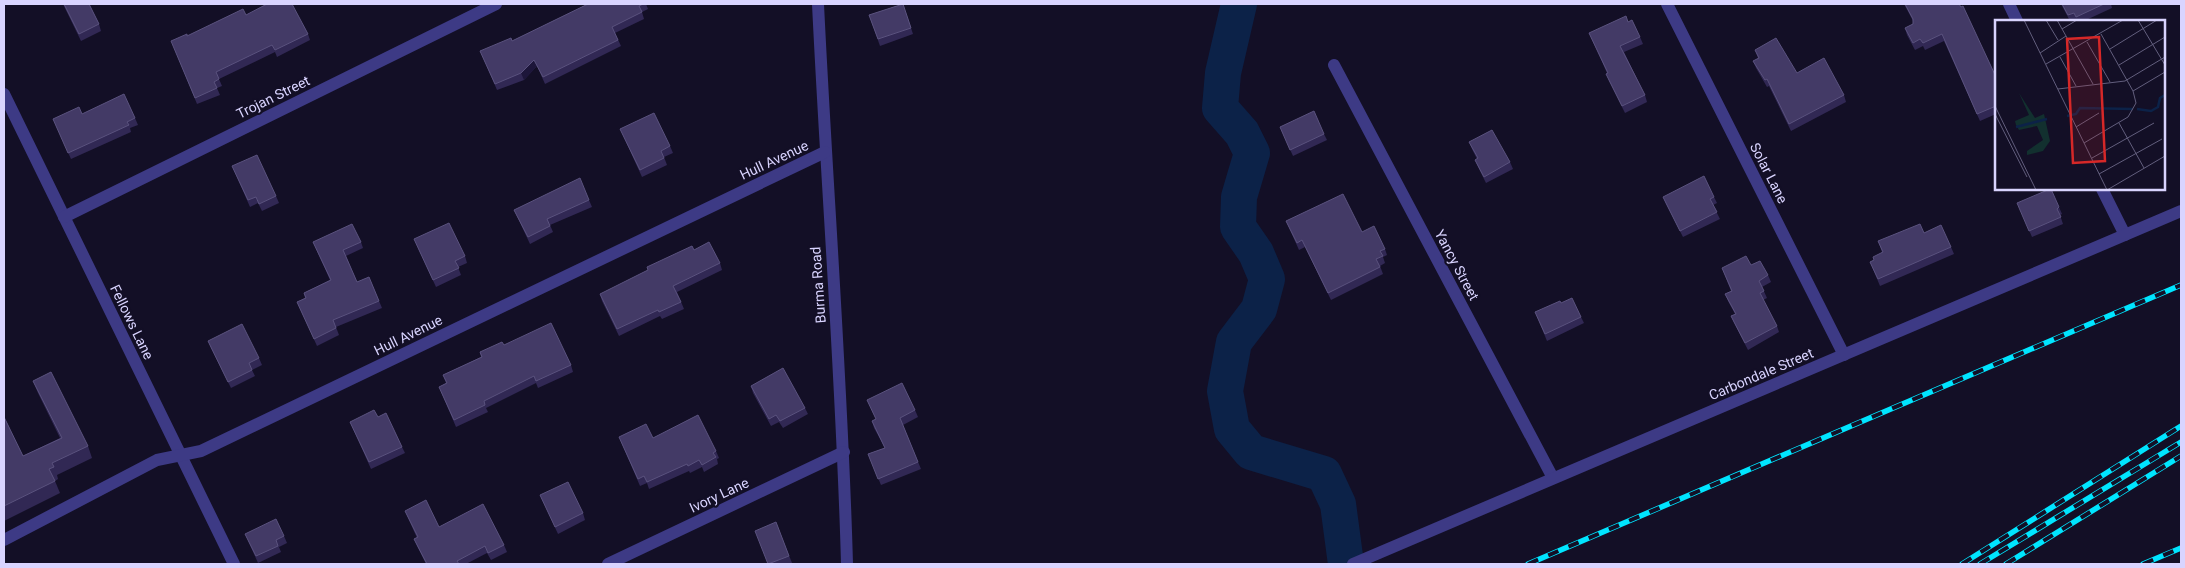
<svg xmlns="http://www.w3.org/2000/svg" width="2185" height="568" viewBox="0 0 2185 568" font-family="Roboto,sans-serif">
  <style>
    .lines { fill: none; stroke-linecap: round; stroke-linejoin: round }
    .river { stroke: #0c2248; stroke-width: 36 }
    .minor { stroke: #3d3a85; stroke-width: 12 }
    .rail-casing { stroke: #00e5ff; stroke-width: 5.5 }
    .rail { stroke: #130f26; stroke-width: 4; stroke-dasharray: 11; stroke-linecap: butt }
    .wall { fill: #312854 }
    .shaded-wall { fill: #1d163a }
    .building { fill: #433a66; stroke: #5a527e }
    .labels { text-anchor: middle; stroke-width: 4.5; stroke-linejoin: round; paint-order: stroke }
    .street-label { font-size: 14px; fill: #d9d4ff; stroke: #130f26 }
    .inset-river { fill: none; stroke: #0c2248; stroke-width: 2.5 }
    .inset-road { fill: none; stroke: #625e7d; stroke-width: 1 }
    .view { fill: #d62828; fill-opacity: 0.15; stroke: #d62828; stroke-width: 2.5 }
    .inset-edge { fill: none; stroke: #d9d4ff; stroke-width: 2.5 }
  </style>
  <rect width="100%" height="100%" fill="#130f26"/>
  <g class="lines">
    <!-- river -->
    <path class="river" d="M1239 4 1223 73 1220 108 1242 133 1252 153 1239 197 1238 227 1256 253 1267 279 1259 309 1234 342 1225 391 1232 429 1251 452 1324 474 1338 504 1346 564"/>
    <!-- minor -->
    <g class="minor">
      <path d="M818 4C827 191 842 377 847 564"/>
      <path d="M1667 4 1844 355"/>
      <path d="M2009 4 2017 21"/>
      <path d="M1334 65 1553 478"/>
      <path d="M4 94 234 564"/>
      <path d="M2102 189 2125 235"/>
      <path d="M64 217 496 4"/>
      <path d="M4 540 157 460 201 451 825 152"/>
      <path d="M608 564 844 452"/>
      <path d="M1353 564 2181 211"/>
    </g>
    <!-- rail casing -->
    <g class="rail-casing">
      <g id="rail">
        <path d="M1528 564 2181 285"/>
        <path d="M1962 564 2181 426"/>
        <path d="M1980 564 2181 442"/>
        <path d="M2006 564 2181 456"/>
        <path d="M2143 564 2181 548"/>
      </g>
    </g>
    <!-- rail -->
    <use href="#rail" class="rail"/>
  </g>
  <!-- wall -->
  <g class="wall">
    <path d="M63 4H89L99 24 101 31 81 41Z"/>
    <path d="M588 4H646L648 9 642 12 644 19 615 33 621 46 545 84 537 66 524 80 497 90 480 51 512 41Z"/>
    <path d="M903 4 913 34 880 46 869 15Z"/>
    <path d="M1904 4H1959L1996 77V114L1980 121 1944 41 1925 50 1923 46 1915 50 1907 35 1905 28 1913 24V21Z"/>
    <path d="M2061 4H2111L2112 8 2084 21H2077L2076 19 2072 21H2070Z"/>
    <path d="M246 15 308 34 310 40 277 57 275 52 219 79 222 86 217 88 220 95 197 104 174 48 187 36Z"/>
    <path d="M1589 33 1640 37 1643 44 1624 52 1645 95 1647 102 1625 113 1609 81 1606 74 1607 73Z"/>
    <path d="M1755 50 1797 73 1844 95 1846 102 1791 131 1769 86 1767 87 1756 68 1753 61 1758 58Z"/>
    <path d="M82 114 135 118 138 125 130 128 131 132 71 159 53 119Z"/>
    <path d="M1280 127 1324 134 1327 140 1293 156Z"/>
    <path d="M620 129 670 146 673 153 664 157 667 165 642 177Z"/>
    <path d="M1469 142 1510 162 1513 169 1486 183 1478 167 1475 160 1477 159 1472 149Z"/>
    <path d="M232 166 276 196 279 203 262 211 258 203 250 207Z"/>
    <path d="M1663 197H1714L1717 203 1713 205 1720 219 1683 237 1666 204Z"/>
    <path d="M589 200 592 207 550 225 553 232 530 244 514 210Z"/>
    <path d="M2017 203 2059 207 2062 214 2060 215 2063 224 2032 237Z"/>
    <path d="M1286 221 1362 232 1385 249 1387 255 1383 257 1385 263 1380 266 1383 274 1331 300 1305 247 1299 250Z"/>
    <path d="M1924 233 1951 247 1954 254 1880 286 1870 262 1874 260 1882 252 1878 241Z"/>
    <path d="M414 239 465 256 467 263 458 267 461 275 436 287Z"/>
    <path d="M313 242H361L363 248 346 256 357 282 369 277 382 308 336 327 339 335 317 346 297 302 305 298 304 293 330 280Z"/>
    <path d="M694 250 720 263 722 270 677 292 684 309 662 319 660 316 619 336 602 301 600 294Z"/>
    <path d="M1751 265 1768 275 1771 282 1762 287 1767 298 1763 300 1777 326 1779 332 1748 350 1734 323 1731 316 1735 314 1728 301 1725 294 1731 291 1722 268Z"/>
    <path d="M1561 303 1581 317 1584 323 1547 341 1535 312Z"/>
    <path d="M208 341 259 358 262 365 252 370 255 376 231 388 211 348Z"/>
    <path d="M504 345 571 365 573 372 538 388 536 383 486 408 488 412 456 427 439 387 446 383 443 375 481 357 480 352Z"/>
    <path d="M33 381 88 446 92 458 57 475 58 479 55 481 60 493 4 521V417L23 456 60 438 38 393Z"/>
    <path d="M751 386 805 408 808 414 783 428 779 422 771 426 753 393Z"/>
    <path d="M867 400 915 410 918 417 903 425 921 469 881 485 868 454 885 448 874 428 872 421 876 419Z"/>
    <path d="M378 417 402 447 405 453 371 469 350 422Z"/>
    <path d="M619 437 653 438 716 451 719 458 717 459 718 464 704 472 702 467 690 473 689 471 649 489 647 483 640 486Z"/>
    <path d="M540 495 583 513 585 520 558 534Z"/>
    <path d="M405 511 439 527 504 545 507 552 491 560 487 553 466 564H426L417 546 414 539 417 538Z"/>
    <path d="M776 522 792 563 788 564H768Z"/>
    <path d="M245 534 284 536 287 543 279 547 281 552 258 563Z"/>
  </g>
  <!-- shaded-wall -->
  <path class="shaded-wall" d="M534 60 537 66 524 80 521 73Z"/>
  <!-- building -->
  <g class="building">
    <path d="M64 4H89L99 24 79 34Z"/>
    <path d="M267 4H292L308 34 275 50 272 45 216 72 219 79 214 82 217 88 195 98 171 41 187 34V36L243 9 246 15Z"/>
    <path d="M588 4H643L639 6 642 12 612 27 618 40 543 77 534 60 521 73 495 84 480 51 511 38 512 41Z"/>
    <path d="M903 4 911 28 878 39 869 15Z"/>
    <path d="M1905 4H1959L1961 7 1963 6 1996 77V106L1977 114 1942 34 1923 43 1920 39 1913 43 1905 28 1913 24V19Z"/>
    <path d="M2062 4H2104L2076 17 2074 13 2068 15Z"/>
    <path d="M1626 16 1628 22 1632 20 1640 37 1620 46 1645 95 1622 106 1606 74 1608 73 1589 33Z"/>
    <path d="M1776 38 1797 73 1824 58 1844 95 1789 124 1767 79 1765 80 1753 61 1759 58 1755 50Z"/>
    <path d="M124 94 135 118 127 122 129 125 68 153 53 119 79 107 82 114Z"/>
    <path d="M1314 111 1324 134 1290 150 1280 127Z"/>
    <path d="M654 113 670 146 661 151 664 158 640 170 620 129Z"/>
    <path d="M1492 130 1510 162 1484 177 1475 160 1478 158 1469 142Z"/>
    <path d="M257 155 276 196 259 204 256 197 248 200 232 166Z"/>
    <path d="M1704 176 1714 197 1710 199 1717 212 1680 231 1663 197Z"/>
    <path d="M580 178 589 200 547 219 550 226 528 237 514 210Z"/>
    <path d="M2050 189H2051L2059 207 2057 209 2061 217 2029 231 2017 203Z"/>
    <path d="M1343 194 1362 232 1374 226 1385 249 1380 251 1383 256 1376 259 1380 267 1328 293 1302 240 1297 243 1286 221Z"/>
    <path d="M449 223 465 256 455 261 459 268 433 280 414 239Z"/>
    <path d="M352 224 361 242 343 250 357 282 369 277 379 301 333 320 336 328 314 339 297 302 306 298 304 293 331 280 313 242Z"/>
    <path d="M1920 224 1924 233 1941 225 1951 247 1878 279 1870 262 1874 260 1873 257 1883 252 1878 241Z"/>
    <path d="M709 242 720 263 673 286 681 302 659 312 658 310 617 329 600 294 648 270 647 267 692 246 694 250Z"/>
    <path d="M1746 256 1751 265 1760 261 1768 275 1759 281 1764 291 1760 293 1777 326 1745 343 1731 316 1736 314 1725 294 1732 291 1722 268Z"/>
    <path d="M1572 298 1581 317 1545 334 1535 312 1560 301 1561 303Z"/>
    <path d="M551 323 571 365 536 381 534 376 484 401 485 405 454 420 439 387 447 383 443 375 482 357 480 352 502 342 504 345Z"/>
    <path d="M242 324 259 358 249 363 252 370 228 382 208 341Z"/>
    <path d="M783 368 805 408 780 421 776 415 769 419 751 386Z"/>
    <path d="M51 372 88 446 52 463 54 467 49 469 55 481 4 506V417L23 456 62 438 33 381Z"/>
    <path d="M902 383 915 410 900 418 918 462 878 479 868 454 885 448 872 421 876 419 867 400Z"/>
    <path d="M374 410 378 417 386 413 402 447 369 462 350 422Z"/>
    <path d="M698 415 716 451 713 453 716 457 702 465 699 460 688 466 687 464 647 482 644 476 638 479 619 437 646 424 653 438Z"/>
    <path d="M568 482 583 513 555 527 540 495Z"/>
    <path d="M426 500 439 527 483 504 504 545 488 553 485 546 457 561 459 564H427L414 539 418 537 405 511Z"/>
    <path d="M276 519 284 536 276 540 278 546 256 556 245 534Z"/>
    <path d="M776 522 789 556 768 564 755 531Z"/>
  </g>
  <g class="labels">
    <!-- street labels -->
    <g class="street-label">
      <text transform="translate(273 97) rotate(-26)" y="5">Trojan Street</text>
      <text transform="translate(774 160) rotate(-25)" y="5">Hull Avenue</text>
      <text transform="translate(1769 173) rotate(63)" y="5">Solar Lane</text>
      <text transform="translate(1457 265) rotate(62)" y="5">Yancy Street</text>
      <text transform="translate(818 285) rotate(-94)" y="5">Burma Road</text>
      <text transform="translate(132 322) rotate(64)" y="5">Fellows Lane</text>
      <text transform="translate(408 335) rotate(-26)" y="5">Hull Avenue</text>
      <text transform="translate(1761 374) rotate(-23)" y="5">Carbondale Street</text>
      <text transform="translate(719 495) rotate(-25)" y="5">Ivory Lane</text>
    </g>
  </g>
  <!-- overview -->
  <g transform="translate(1995 20)">
    <rect width="170" height="170" fill="#130f26"/>
    <path d="M24 73 40 98 49 94 55 121 48 131 32 135V131L48 120 42 106 24 110 21 105 20 101 34 95Z" fill="#12302f"/>
    <path class="inset-river" d="M142 89 156 91 163 87 165 78 170 75M72 96 81 94 85 88 138 89M21 107 52 99"/>
    <path class="inset-road" d="M29 0 112 170M51 0 63 20M62 0 98 64M143 0 170 45M67 9 82 0M92 22 115 62M115 29 162 0M45 33 71 16M65 37 81 66M51 44 128 0M124 45 170 17M63 69 130 61 170 37M138 71 170 52M0 86 41 170M0 94 32 157M124 103 149 148M81 107 104 93M89 123 133 97 141 83 138 71 106 14M97 138 159 103M104 154 167 119M112 170 170 136"/>
    <path class="view" d="M104 17 110 141 78 143 72 19Z"/>
    <rect width="170" height="170" class="inset-edge"/>
  </g>
  <!-- border -->
  <rect width="2185" height="568" fill="none" stroke="#d9d4ff" stroke-width="10"/>
</svg>
